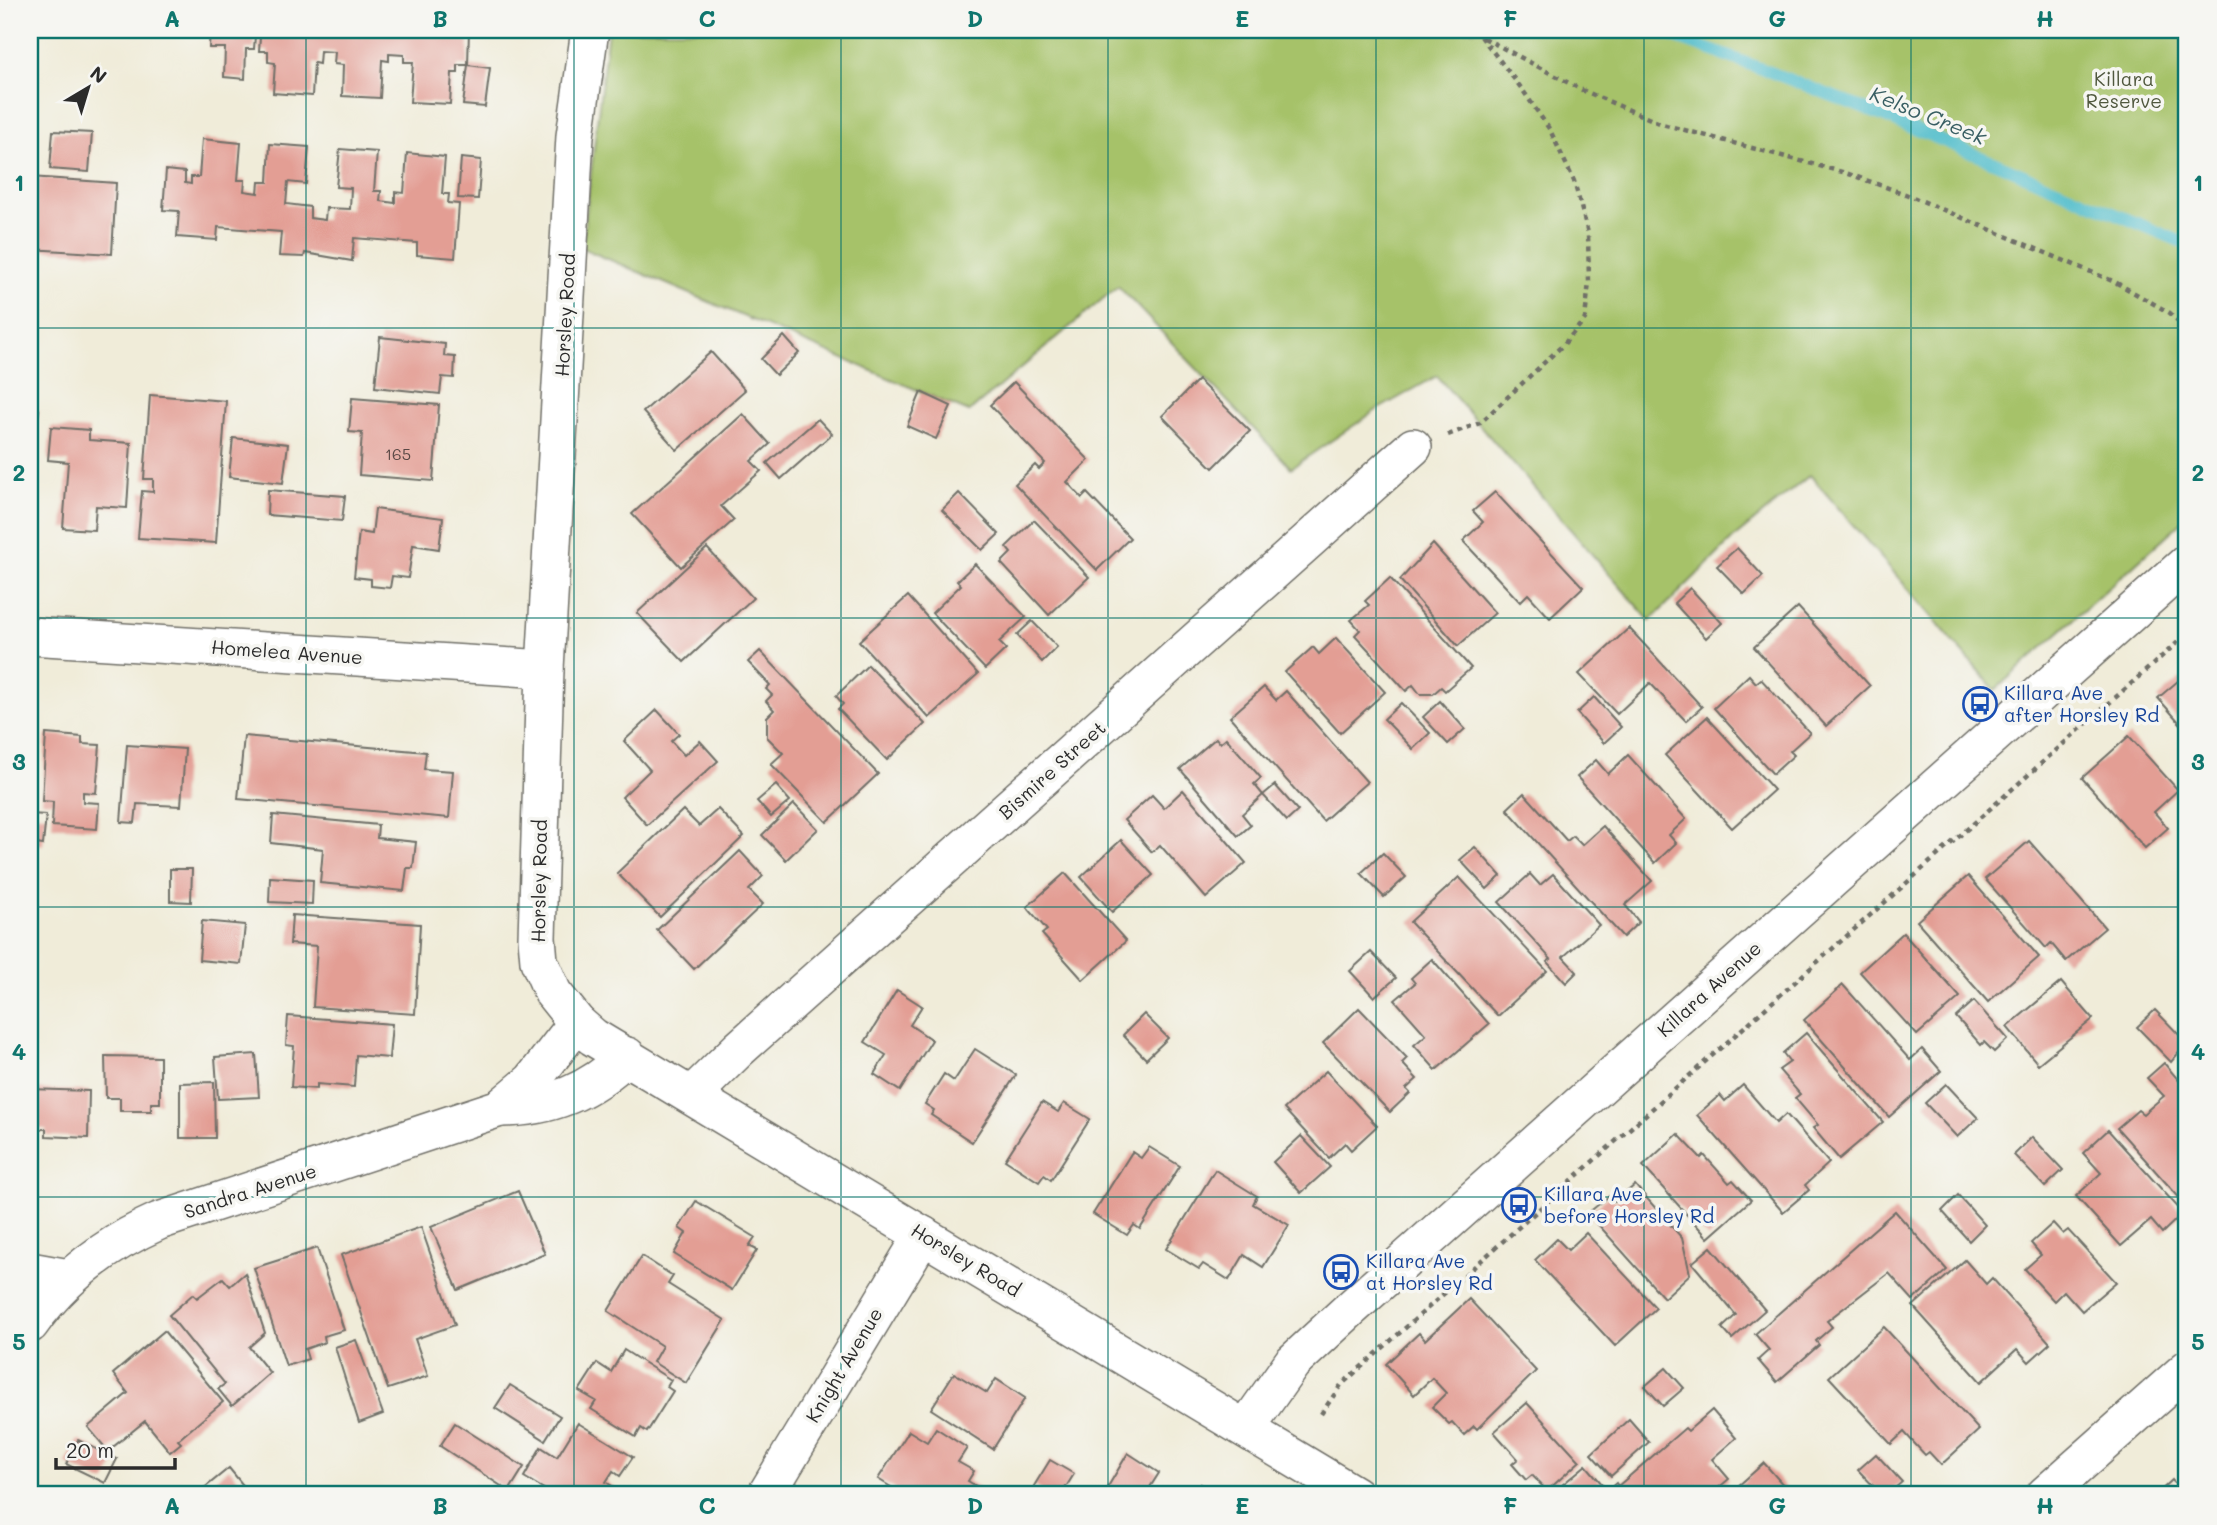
<svg xmlns="http://www.w3.org/2000/svg" width="2217" height="1525" viewBox="0 0 2217 1525" font-family="Mali,sans-serif">
  <style>
    .green { fill: #a6c269; stroke: #68764a; stroke-width: 2 }
    .lines { fill: none; stroke-linecap: round; stroke-linejoin: round }
    .stream { stroke: #51bdcb; stroke-width: 12 }
    .building { fill: #e39e94 }
    .street-casing { stroke: #706f68; stroke-width: 40 }
    .path { stroke: #706f68; stroke-width: 4.5; stroke-dasharray: 5 5; stroke-linecap: butt }
    .street { stroke: #fff; stroke-width: 37 }
    .grid { fill: none; stroke: #0f766e; stroke-width: 2; stroke-opacity: 0.55 }
    .labels { text-anchor: middle; stroke-width: 7; stroke-linejoin: round; paint-order: stroke }
    .number-label { font-size: 16px; fill: #594845 }
    .park-label { font-size: 19px; fill: #50583e; stroke: #f6f6f2 }
    .street-label { font-size: 19px; fill: #2b2b2b; stroke: #f6f6f2 }
    .transit-label { font-size: 19px; fill: #164399; stroke: #f6f6f2; text-anchor: start }
    .water-label { font-size: 21px; font-style: italic; fill: #385e63; stroke: #f6f6f2 }
    .neatline { fill: none; stroke: #0f766e; stroke-width: 2.5 }
    .grid-label { font-size: 23px; text-anchor: middle; font-weight: bold; fill: #0f766e }
  </style>
  <rect width="100%" height="100%" fill="#f6f6f2"/>
  <filter id="ink" filterUnits="userSpaceOnUse"><feTurbulence type="fractalNoise" baseFrequency=".0143" numOctaves="2"/><feDisplacementMap in="SourceGraphic" scale="14" xChannelSelector="R" yChannelSelector="G"/><feConvolveMatrix kernelMatrix="1 2 1 2 8 2 1 2 1" color-interpolation-filters="sRGB"/></filter>
  <filter id="wash" filterUnits="userSpaceOnUse"><feTurbulence type="fractalNoise" baseFrequency=".00686" numOctaves="4" result="noise"/><feDisplacementMap in="SourceGraphic" scale="28" xChannelSelector="R" yChannelSelector="G"/><feGaussianBlur stdDeviation="1.57" result="paint"/><feColorMatrix in="noise" values="0 0 0 0 0 0 0 0 0 0 0 0 0 0 0 0 0 1.4 0 .05"/><feComposite in="paint" operator="in"/></filter>
  <g filter="url(#wash)">
    <rect width="100%" height="100%" fill="#f0ecd9"/>
    <!-- green -->
    <path class="green" d="M608 30H2187V517L1995 690 1810 475 1736 536 1650 621 1437 376 1375 411 1291 468 1118 286 969 412 582 248Z"/>
    <g class="lines">
      <!-- stream -->
      <path class="stream" d="M1653 30C1834 91 2010 170 2187 244"/>
    </g>
    <g id="blocks">
      <!-- building -->
      <g class="building">
        <path d="M210 30H469L468 65H458V73H452L450 104 410 102 413 62H404V55L389 54V61L382 60 380 98 342 96 343 65 334 64 335 52 320 51 319 64 314 63 312 96 273 93 275 63 268 62V51H259L260 37 255 36 254 49H246L245 79 224 77 225 48H209Z"/>
        <path d="M468 65 490 68 485 107 463 105Z"/>
        <path d="M53 131 92 133 89 172 50 169Z"/>
        <path d="M202 139 241 143 238 180H245L244 191 258 193 259 182H268L270 144 309 147 306 184 288 182 286 204 310 207V218L325 220 326 208 350 209 351 188 336 187 340 149 377 152 374 191H381L380 201 395 203V192L404 193 407 153 445 157 442 194H449L448 203 459 204 455 258 417 255V243L354 238 352 261 305 253 304 257 279 256 281 232 218 227 217 240 177 237 179 211 163 210 166 170 185 172V183L191 184V177H199Z"/>
        <path d="M461 158 481 160 478 199 458 198Z"/>
        <path d="M30 177 116 183 112 254 30 249Z"/>
        <path d="M784 336 799 353 776 375 761 359Z"/>
        <path d="M380 337 445 344 444 356 455 357 454 378 442 377 440 394 375 387Z"/>
        <path d="M711 352 745 390 677 450 643 412Z"/>
        <path d="M1198 380 1250 431 1213 468 1162 416Z"/>
        <path d="M1014 382 1089 460 1067 482 1082 498 1087 493 1130 538 1097 570 1015 484 1035 465 1039 469 1045 463 990 405Z"/>
        <path d="M921 392 951 406 936 439 907 426Z"/>
        <path d="M150 395 226 401 216 543 138 538 142 491 153 492V479H144Z"/>
        <path d="M352 398 439 405 433 481 359 475 362 433 349 432Z"/>
        <path d="M30 409 39 410 33 448H30Z"/>
        <path d="M743 414 770 444 751 461 761 471 721 506 734 520 681 567 632 514Z"/>
        <path d="M818 419 832 434 781 479 767 463Z"/>
        <path d="M51 427 89 430V440L131 443 127 508 96 506 94 530 63 528 68 462 48 460Z"/>
        <path d="M233 438 288 444 283 483 229 477Z"/>
        <path d="M268 490 345 496 342 521 267 515Z"/>
        <path d="M1495 492 1583 587 1550 618 1528 594 1520 602 1463 541 1483 522 1473 511Z"/>
        <path d="M959 493 999 534 982 550 942 510Z"/>
        <path d="M375 509 443 518 439 549 413 545 408 578 392 576 390 588 371 586V579L354 577 359 532 372 534Z"/>
        <path d="M1034 520 1089 577 1049 615 1001 563 1011 553 1006 547Z"/>
        <path d="M1433 544 1495 613 1458 646 1400 580Z"/>
        <path d="M707 548 753 598 684 662 637 613Z"/>
        <path d="M1737 548 1763 576 1744 594 1717 566Z"/>
        <path d="M975 564 1026 617 999 642 1006 649 985 669 932 613 961 585 957 581Z"/>
        <path d="M1390 578 1471 668 1445 691 1441 687 1433 694H1420L1413 685 1406 691 1355 635 1360 630 1351 620 1369 605 1365 601Z"/>
        <path d="M1690 588 1722 623 1706 638 1674 603Z"/>
        <path d="M908 596 978 674 929 718 859 641Z"/>
        <path d="M1798 607 1870 686 1826 726 1754 647Z"/>
        <path d="M1032 621 1057 647 1042 662 1017 635Z"/>
        <path d="M1629 628 1702 707 1686 721 1650 683 1617 714 1579 674Z"/>
        <path d="M1336 638 1385 692 1340 733 1285 672 1313 647 1319 654Z"/>
        <path d="M760 651 878 774 827 822 771 764 783 753 767 737V717L774 710 766 701 772 695 766 689 770 685 748 662Z"/>
        <path d="M868 665 925 724 887 760 838 709 843 704 836 696Z"/>
        <path d="M2186 674 2187 675V731L2158 698Z"/>
        <path d="M1749 675 1756 683 1761 679 1810 733 1790 751 1794 755 1773 774 1714 708Z"/>
        <path d="M1264 687 1276 700 1286 691 1367 782 1323 821 1230 717Z"/>
        <path d="M1594 697 1621 727 1604 743 1577 713Z"/>
        <path d="M1440 701 1465 729 1448 744 1423 717Z"/>
        <path d="M1401 703 1430 733 1413 749 1384 719Z"/>
        <path d="M657 710 679 734 671 741 684 755 700 741 718 761 647 825 622 797 650 770 624 741Z"/>
        <path d="M1707 717 1774 790 1732 828 1665 755Z"/>
        <path d="M46 734 82 737V744L100 745 96 793 83 792V802L99 803 97 829 52 826 53 802 42 801Z"/>
        <path d="M244 736 426 752 424 769 453 771 449 818 238 799Z"/>
        <path d="M2129 736 2178 790 2154 812 2168 828 2145 848 2082 778Z"/>
        <path d="M1216 738 1220 743 1226 738 1261 778 1254 784 1263 795 1242 814 1251 825 1238 836 1180 769Z"/>
        <path d="M127 745 185 749 181 806 137 804 135 823 121 822Z"/>
        <path d="M1628 755 1686 819 1669 835 1676 843 1655 863 1577 777 1596 760 1608 774Z"/>
        <path d="M776 785 790 801 771 817 757 801Z"/>
        <path d="M1275 785 1298 811 1287 821 1263 795Z"/>
        <path d="M1183 790 1246 863 1206 898 1160 845 1152 852 1124 820 1152 795 1164 808Z"/>
        <path d="M1524 793 1567 841 1573 836 1582 845 1603 826 1652 881 1625 905 1639 922 1623 937 1507 809Z"/>
        <path d="M794 804 818 829 786 860 762 835Z"/>
        <path d="M718 809 744 836 660 917 617 873 683 810 699 826Z"/>
        <path d="M30 814 46 815 43 845 30 843Z"/>
        <path d="M273 815 378 825 377 838 416 842 413 868H407L404 891 320 883 323 849 271 843Z"/>
        <path d="M1121 840 1153 875 1112 912 1081 877Z"/>
        <path d="M2029 841 2105 928 2066 961 2051 943 2046 948 1985 879Z"/>
        <path d="M1475 847 1501 876 1487 889 1460 860Z"/>
        <path d="M740 851 763 876 749 890 763 904 694 969 657 930Z"/>
        <path d="M1383 853 1406 877 1384 897 1361 873Z"/>
        <path d="M170 869H192L191 902 170 901Z"/>
        <path d="M1065 873 1126 941 1083 980 1042 934 1047 930 1027 907Z"/>
        <path d="M1530 874 1540 885 1553 874 1599 925 1563 957 1577 972 1566 983 1547 962 1551 959 1499 902Z"/>
        <path d="M1968 876 2039 957 1988 1002 1917 921Z"/>
        <path d="M270 877 313 880 312 904 269 902Z"/>
        <path d="M1459 877 1547 971 1498 1016 1410 922Z"/>
        <path d="M292 915 420 924 415 1014 313 1007 317 946 290 944Z"/>
        <path d="M202 921 245 925 241 964 199 960Z"/>
        <path d="M1903 933 1960 997 1917 1035 1860 972Z"/>
        <path d="M1371 952 1396 978 1374 997 1350 971Z"/>
        <path d="M1432 959 1489 1024 1436 1070 1414 1045 1426 1035 1395 1000 1415 983 1411 978Z"/>
        <path d="M2061 982 2093 1019 2038 1064 2007 1027Z"/>
        <path d="M1843 985 1910 1060 1922 1049 1941 1071 1889 1117 1804 1020Z"/>
        <path d="M897 990 922 1006 910 1025 932 1040 900 1091 874 1074 886 1055 865 1042Z"/>
        <path d="M1974 1001 2008 1039 1994 1052 1984 1042 1981 1045 1956 1017Z"/>
        <path d="M1359 1008 1407 1058 1402 1063 1417 1079 1406 1089 1410 1093 1390 1112 1323 1043Z"/>
        <path d="M2155 1010 2187 1043 2171 1062 2137 1027Z"/>
        <path d="M1144 1014 1168 1038 1146 1059 1123 1035Z"/>
        <path d="M288 1016 392 1024 389 1058 356 1055 354 1087 317 1084V1089L291 1087 294 1046 286 1045Z"/>
        <path d="M1806 1033 1883 1122 1839 1159 1813 1128 1818 1125 1795 1098 1800 1094 1779 1070 1790 1062 1783 1053Z"/>
        <path d="M975 1049 1016 1075 972 1142 931 1115 934 1110 925 1104 944 1074 954 1081Z"/>
        <path d="M256 1054 259 1097 218 1099 215 1057Z"/>
        <path d="M105 1056 160 1057V1103H151V1111H120V1098H106Z"/>
        <path d="M2164 1063 2187 1090V1200L2184 1203 2117 1128 2138 1110 2143 1114 2164 1096 2147 1078Z"/>
        <path d="M1326 1071 1377 1126 1351 1150 1345 1143 1329 1158 1284 1109Z"/>
        <path d="M214 1082 215 1138H180V1083Z"/>
        <path d="M1946 1084 1978 1118 1957 1137 1925 1103Z"/>
        <path d="M1743 1085 1776 1123 1786 1114 1829 1163 1805 1185 1809 1190 1783 1212 1697 1115 1720 1095 1725 1101Z"/>
        <path d="M30 1089 89 1091 88 1138 46 1136V1129H30Z"/>
        <path d="M1042 1102 1058 1112 1064 1103 1090 1119 1051 1180 1044 1175 1039 1182 1005 1160Z"/>
        <path d="M2108 1130 2183 1213 2162 1233 2151 1220 2121 1246 2076 1196 2101 1173 2083 1153Z"/>
        <path d="M1678 1134 1701 1158 1704 1155 1729 1183 1733 1180 1751 1200 1708 1238 1643 1166Z"/>
        <path d="M1301 1136 1330 1167 1301 1193 1273 1162Z"/>
        <path d="M2032 1137 2063 1170 2045 1187 2014 1155Z"/>
        <path d="M1149 1147 1180 1166 1140 1229 1134 1225 1127 1235 1093 1214 1132 1152 1141 1158Z"/>
        <path d="M1215 1170 1257 1196 1253 1204 1289 1225 1263 1267 1244 1255 1229 1280 1203 1264 1199 1269 1166 1249Z"/>
        <path d="M1635 1185 1682 1238 1690 1274 1664 1298 1588 1213 1609 1196 1615 1202Z"/>
        <path d="M518 1191 545 1254 458 1290 431 1227Z"/>
        <path d="M1958 1195 1985 1225 1969 1241 1942 1211Z"/>
        <path d="M696 1201 755 1237 749 1246 757 1250 732 1290 674 1254 686 1233 679 1228Z"/>
        <path d="M1895 1211 1947 1270 1913 1300 1889 1273 1827 1321 1832 1327 1816 1341 1819 1345 1777 1382 1758 1360 1769 1350 1755 1334Z"/>
        <path d="M2053 1223 2063 1234 2068 1230 2116 1282 2082 1311 2064 1291 2054 1301 2025 1269 2041 1255 2031 1243Z"/>
        <path d="M421 1227 455 1325 415 1339 428 1376 388 1389 341 1255Z"/>
        <path d="M1586 1233 1656 1308 1615 1346 1535 1260 1557 1239 1568 1250Z"/>
        <path d="M1711 1247 1765 1310 1732 1339 1722 1328 1736 1315 1692 1263Z"/>
        <path d="M317 1248 344 1330 324 1336 325 1342 305 1349 308 1359 286 1366 254 1268Z"/>
        <path d="M642 1256 673 1276 668 1284 725 1320 686 1383 653 1362 662 1346 608 1311Z"/>
        <path d="M1965 1260 1986 1284 1992 1278 2050 1343 2029 1362 2017 1349 1981 1382 1913 1306Z"/>
        <path d="M245 1273 265 1333 249 1347 270 1373 232 1406 218 1389 225 1384 169 1315 193 1294 197 1298 223 1278 230 1286Z"/>
        <path d="M1469 1299 1536 1371 1477 1429 1474 1426 1464 1435 1452 1422 1449 1424 1432 1407 1446 1393 1432 1378 1414 1395 1386 1364 1419 1333 1425 1340Z"/>
        <path d="M1884 1327 1979 1430 1941 1465 1929 1452 1925 1455 1904 1432 1891 1444 1829 1377Z"/>
        <path d="M164 1331 223 1402 178 1440 181 1443 170 1452 145 1421 108 1451 88 1427 128 1393 113 1374Z"/>
        <path d="M356 1340 383 1414 359 1423 335 1347Z"/>
        <path d="M624 1350 671 1380 667 1387 673 1391 647 1432 641 1428 636 1437 591 1409 596 1401 579 1391 597 1363 611 1372Z"/>
        <path d="M1666 1368 1684 1388 1663 1406 1645 1386Z"/>
        <path d="M954 1373 987 1393 996 1379 1025 1398 993 1449 931 1409Z"/>
        <path d="M510 1385 560 1416 545 1440 495 1408Z"/>
        <path d="M1527 1403 1580 1461 1547 1491 1532 1475 1526 1480 1512 1464 1518 1459 1494 1432Z"/>
        <path d="M1712 1410 1736 1438 1712 1459 1729 1479 1710 1495H1602L1616 1483 1618 1486 1685 1428 1688 1431Z"/>
        <path d="M1629 1419 1649 1442 1611 1476 1591 1454Z"/>
        <path d="M455 1423 524 1467 509 1491 440 1446Z"/>
        <path d="M578 1423 633 1457 620 1476 613 1471 606 1482 620 1491 618 1495H554L524 1477 541 1447 557 1457Z"/>
        <path d="M936 1428 967 1448 958 1462 974 1471 968 1481 990 1495H904L878 1479 909 1431 927 1442Z"/>
        <path d="M78 1440 117 1459 105 1483 66 1464Z"/>
        <path d="M1128 1453 1159 1473 1145 1495H1103Z"/>
        <path d="M1876 1454 1902 1482 1887 1495H1882L1858 1470Z"/>
        <path d="M1050 1460 1074 1474 1061 1495H1049L1034 1486Z"/>
        <path d="M1764 1463 1792 1495H1728Z"/>
        <path d="M1586 1465 1602 1484 1589 1495H1550Z"/>
        <path d="M229 1468 251 1495H206L202 1490Z"/>
        <path d="M2172 1480 2185 1495H2156Z"/>
        <path d="M1201 1484 1217 1495H1194Z"/>
      </g>
    </g>
  </g>
  <g filter="url(#ink)">
    <use href="#blocks" fill-opacity="0" stroke="#706f68" stroke-width="2"/>
    <g class="lines">
      <!-- street casing -->
      <g class="street-casing">
        <g id="street">
          <path d="M590 30 575 136 545 669 537 938 539 961 553 993 577 1023 593 1037 1355 1495"/>
          <path d="M30 636 545 669"/>
          <path d="M693 1094 739 1049 1413 447"/>
          <path d="M500 1108 532 1081 577 1023"/>
          <path d="M30 1271 69 1278"/>
          <path d="M30 1324C63 1277 107 1244 159 1221L500 1108C551 1108 590 1091 627 1056"/>
          <path d="M1246 1428 1292 1363 1347 1312 2187 563"/>
          <path d="M766 1495 923 1235"/>
          <path d="M2045 1495 2187 1369"/>
        </g>
      </g>
      <!-- path -->
      <g class="path">
        <path d="M1484 38 1582 90 1662 124 1846 173 1908 195 2115 282 2170 313 2187 330"/>
        <path d="M1448 435 1480 423 1564 344 1585 319 1589 282 1588 233 1574 181 1550 130 1522 89 1476 30"/>
        <path d="M1321 1414 1341 1385 2187 634"/>
      </g>
      <!-- street -->
      <use href="#street" class="street"/>
    </g>
  </g>
  <!-- grid -->
  <path class="grid" d="M306 30V1495M574 30V1495M841 30V1495M1108 30V1495M1376 30V1495M1644 30V1495M1911 30V1495M30 328H2187M30 618H2187M30 907H2187M30 1197H2187"/>
  <!-- icons -->
  <defs>
    <g id="bus-ring" transform="scale(1.75)"><circle r="9.5" fill="#f6f6f2" stroke="#1a4fb4" stroke-width="1.5"/><path d="M-5-6H5V4H4V6H2V4H-2V6H-4V4H-5ZM-3.5-4V0h7V-4ZM-3.5 1.2v1.5H-2V1.2ZM2 1.2v1.5H3.5V1.2Z" fill="#1a4fb4"/></g>
  </defs>
  <g fill-rule="evenodd">
    <use href="#bus-ring" x="1980" y="704"/>
    <use href="#bus-ring" x="1519" y="1205"/>
    <use href="#bus-ring" x="1341" y="1272"/>
  </g>
  <g class="labels">
    <!-- number labels -->
    <g class="number-label">
      <text x="398" y="460">165</text>
    </g>
    <!-- park labels -->
    <g class="park-label">
      <text x="2124" y="86">Killara<tspan x="2124" dy="22">Reserve</tspan></text>
    </g>
    <!-- street labels -->
    <g class="street-label">
      <text transform="translate(565 315) rotate(-87)" y="7">Horsley Road</text>
      <text transform="translate(287 652) rotate(4)" y="7">Homelea Avenue</text>
      <text transform="translate(1052 770) rotate(-42)" y="7">Bismire Street</text>
      <text transform="translate(539 881) rotate(-89)" y="7">Horsley Road</text>
      <text transform="translate(1709 989) rotate(-42)" y="7">Killara Avenue</text>
      <text transform="translate(250 1191) rotate(-18)" y="7">Sandra Avenue</text>
      <text transform="translate(966 1260) rotate(31)" y="7">Horsley Road</text>
      <text transform="translate(844 1365) rotate(-59)" y="7">Knight Avenue</text>
    </g>
    <!-- transit labels -->
    <g class="transit-label">
      <text x="2004" y="700">Killara Ave<tspan x="2004" dy="22">after Horsley Rd</tspan></text>
      <text x="1544" y="1201">Killara Ave<tspan x="1544" dy="22">before Horsley Rd</tspan></text>
      <text x="1366" y="1268">Killara Ave<tspan x="1366" dy="22">at Horsley Rd</tspan></text>
    </g>
    <!-- water labels -->
    <g class="water-label">
      <text transform="translate(1928 116) rotate(22)" y="7">Kelso Creek</text>
    </g>
  </g>
  <!-- margin -->
  <rect width="2217" height="1525" fill="none" stroke="#f6f6f2" stroke-width="77"/>
  <!-- north arrow -->
  <g transform="translate(88 88) rotate(38)" stroke="#f6f6f2" stroke-width="5" paint-order="stroke">
  <path d="M0-5L12 26L0 18L-12 26Z" fill="#2b2b2b"/>
  <text y="-10" font-size="19" font-weight="bold" text-anchor="middle" fill="#2b2b2b">N</text>
  </g>
  <!-- scale -->
  <path d="M56 1458v10h119v-10" fill="none" stroke="#2b2b2b" stroke-width="3.5"/>
  <text x="66" y="1458" font-size="21" fill="#2b2b2b" stroke="#f6f6f2" stroke-width="5" paint-order="stroke">20 m</text>
  <rect x="38" y="38" width="2140" height="1448" class="neatline"/>
  <g class="grid-label">
    <text x="172" y="27">A</text>
    <text x="440" y="27">B</text>
    <text x="707" y="27">C</text>
    <text x="975" y="27">D</text>
    <text x="1242" y="27">E</text>
    <text x="1510" y="27">F</text>
    <text x="1777" y="27">G</text>
    <text x="2045" y="27">H</text>
    <text x="19" y="191">1</text>
    <text x="2198" y="191">1</text>
    <text x="19" y="481">2</text>
    <text x="2198" y="481">2</text>
    <text x="19" y="770">3</text>
    <text x="2198" y="770">3</text>
    <text x="19" y="1060">4</text>
    <text x="2198" y="1060">4</text>
    <text x="19" y="1350">5</text>
    <text x="2198" y="1350">5</text>
    <text x="172" y="1514">A</text>
    <text x="440" y="1514">B</text>
    <text x="707" y="1514">C</text>
    <text x="975" y="1514">D</text>
    <text x="1242" y="1514">E</text>
    <text x="1510" y="1514">F</text>
    <text x="1777" y="1514">G</text>
    <text x="2045" y="1514">H</text>
  </g>
</svg>
